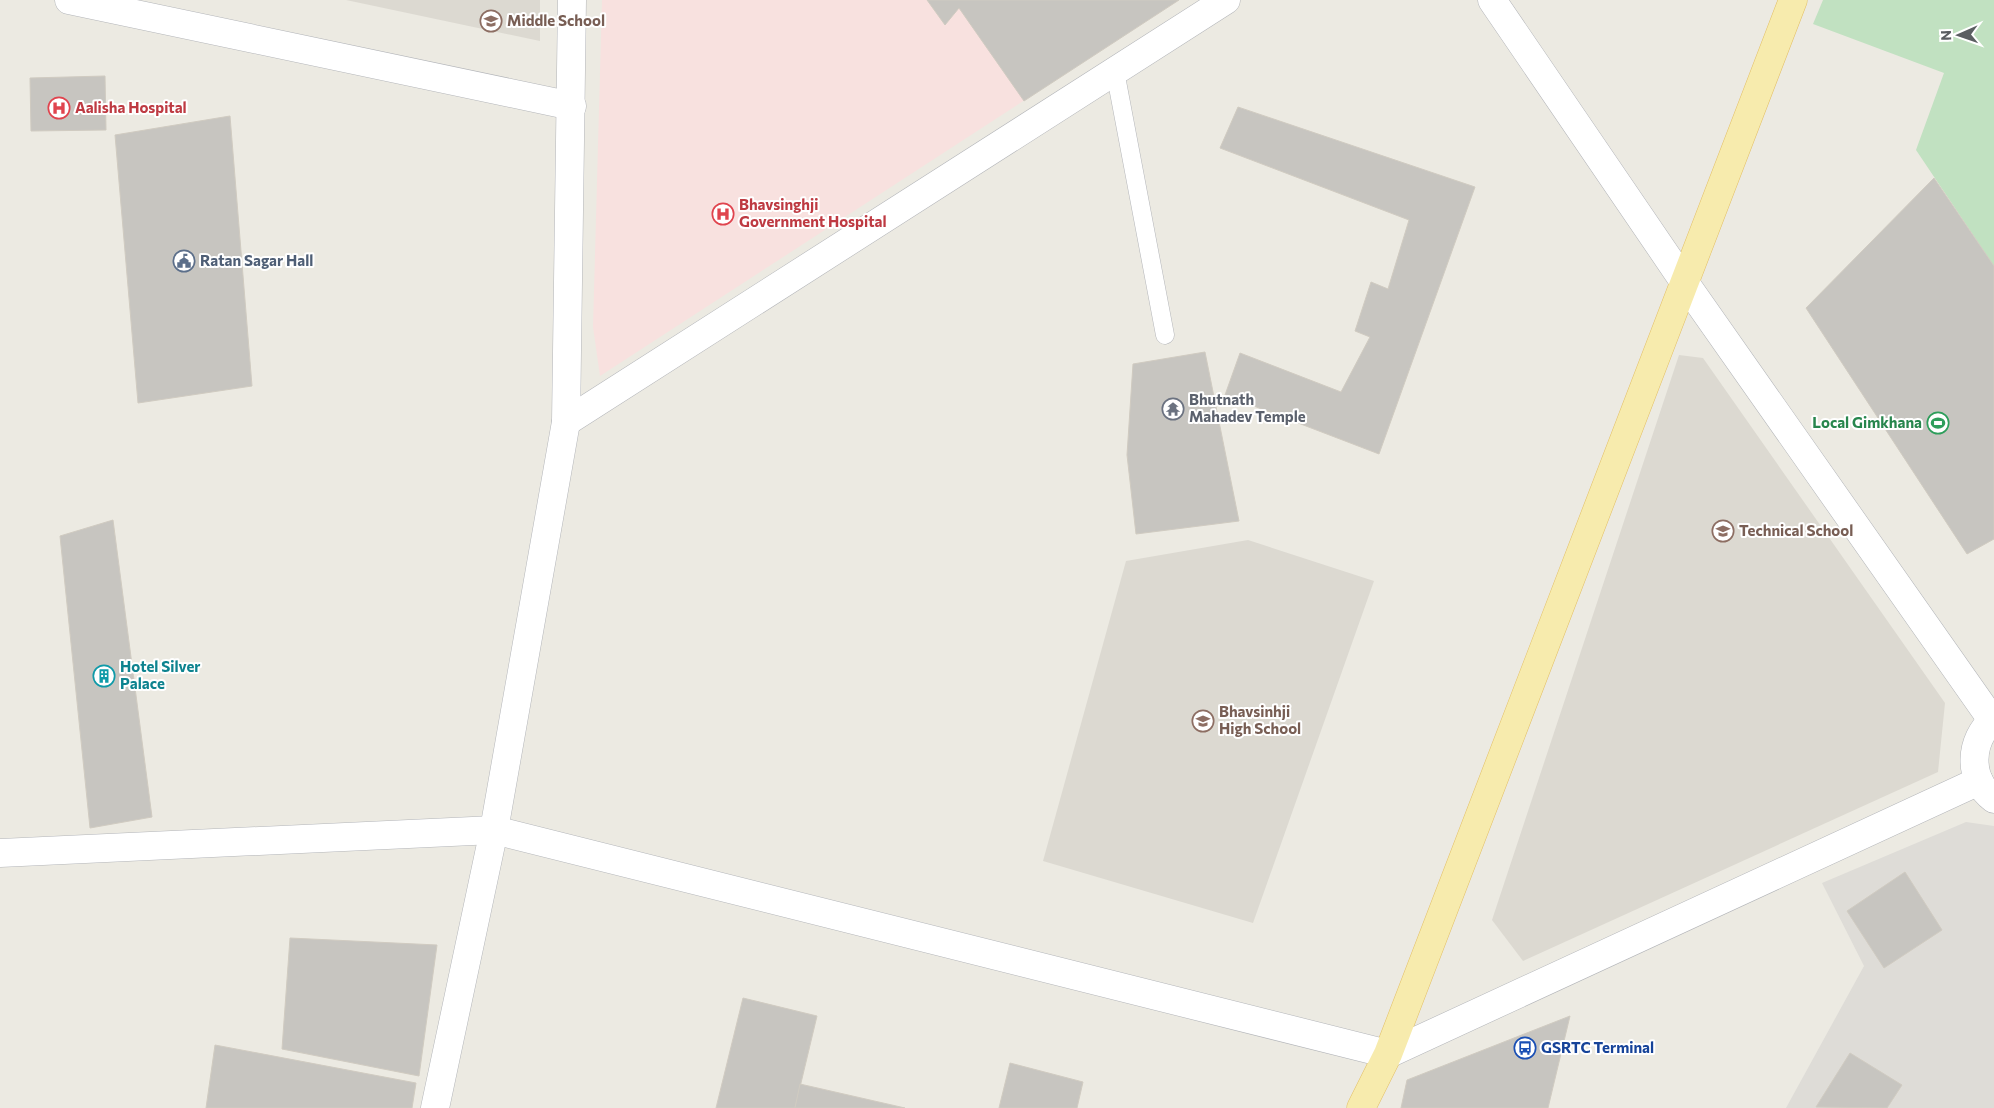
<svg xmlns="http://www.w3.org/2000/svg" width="1994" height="1108" viewBox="0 0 1994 1108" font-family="Commissioner,sans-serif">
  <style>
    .industrial { fill: #dedcd7 }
    .education { fill: #dcd9d1 }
    .medical { fill: #f8e1df }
    .green { fill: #c1e1c1 }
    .building { fill: #c7c5c0; stroke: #d0cbc1 }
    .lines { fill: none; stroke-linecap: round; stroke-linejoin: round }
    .service-casing { stroke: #b3b5b9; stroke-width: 19 }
    .minor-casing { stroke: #b3b5b9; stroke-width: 29 }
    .tertiary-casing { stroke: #b3b5b9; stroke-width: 29 }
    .primary-casing { stroke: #e3bf64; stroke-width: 29 }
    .service { stroke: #fff; stroke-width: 18 }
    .minor { stroke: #fff; stroke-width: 28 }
    .tertiary { stroke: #fff; stroke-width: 28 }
    .primary { stroke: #f7ebad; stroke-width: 28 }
    .labels { text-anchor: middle; stroke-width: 4; stroke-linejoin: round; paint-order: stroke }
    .education-label { font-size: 15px; font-weight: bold; fill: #785e54; stroke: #fff; text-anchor: start }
    .health-label { font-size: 15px; font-weight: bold; fill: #be3a42; stroke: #fff; text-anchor: start }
    .service-label { font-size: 15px; font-weight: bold; fill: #4e5e75; stroke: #fff; text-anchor: start }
    .worship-label { font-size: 15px; font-weight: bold; fill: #5b616d; stroke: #fff; text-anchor: start }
    .leisure-label { font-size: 15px; font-weight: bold; fill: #27864d; stroke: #fff; text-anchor: end }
    .culture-label { font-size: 15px; font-weight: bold; fill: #0d838f; stroke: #fff; text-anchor: start }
    .transit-label { font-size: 15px; font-weight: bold; fill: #164399; stroke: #fff; text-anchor: start }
  </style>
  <rect width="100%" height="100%" fill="#eceae2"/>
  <!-- industrial -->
  <path class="industrial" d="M1966 822 1994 826V1108H1786L1864 966 1822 883Z"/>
  <!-- education -->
  <g class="education">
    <path d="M346 0H540V41Z"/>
    <path d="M1679 355 1703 358 1945 703 1938 772 1523 961 1492 920Z"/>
    <path d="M1248 540 1374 581 1253 923 1043 861 1126 561Z"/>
  </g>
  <!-- medical -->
  <path class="medical" d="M602 0H1179L600 376 593 327Z"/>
  <!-- green -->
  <path class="green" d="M1823 0H1994V266L1916 150 1944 73 1813 24Z"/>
  <!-- building -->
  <g class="building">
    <path d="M927 0H1179L1024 101 959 8 945 25Z"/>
    <path d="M105 76 106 130 31 131 30 78Z"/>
    <path d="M1238 107 1475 187 1379 454 1225 395 1240 353 1341 392 1370 337 1355 331 1371 282 1388 289 1409 220 1220 148Z"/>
    <path d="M230 116 252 386 138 403 115 135Z"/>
    <path d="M1934 178 1994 266V539L1967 554 1806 308Z"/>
    <path d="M1205 352 1239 521 1136 534 1127 455 1133 364Z"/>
    <path d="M113 520 152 817 90 828 60 536Z"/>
    <path d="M1905 872 1942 930 1884 968 1847 911Z"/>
    <path d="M290 938 437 945 419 1076 282 1049Z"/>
    <path d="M743 998 817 1016 795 1108H716Z"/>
    <path d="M1570 1016 1548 1108H1401L1407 1080Z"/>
    <path d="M215 1045 416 1083 412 1108H206Z"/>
    <path d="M1850 1053 1902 1085 1887 1108 1816 1107Z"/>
    <path d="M1010 1063 1083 1082 1077 1108H999Z"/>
    <path d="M800 1084 905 1108H795Z"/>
  </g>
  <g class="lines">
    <!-- service casing -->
    <g class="service-casing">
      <path id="service" d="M1115 71 1165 335"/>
    </g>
    <!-- minor casing -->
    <g class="minor-casing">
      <g id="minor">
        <path d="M69 0 572 106"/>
        <path d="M566 422 1226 0"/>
        <path d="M0 853 494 830 1388 1054"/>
        <path d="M435 1108 494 830 566 422 572 0"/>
      </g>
    </g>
    <!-- tertiary casing -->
    <g class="tertiary-casing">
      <g id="tertiary">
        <path d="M1492 0 1685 283 1992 720"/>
        <path d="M1994 719C1969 740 1967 779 1994 799"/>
        <path d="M1388 1054 1979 781"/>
      </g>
    </g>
    <!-- primary casing -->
    <g class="primary-casing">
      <path id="primary" d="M1361 1108 1388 1054 1793 0"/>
    </g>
    <!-- service -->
    <use href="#service" class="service"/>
    <!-- minor -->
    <use href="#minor" class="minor"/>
    <!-- tertiary -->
    <use href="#tertiary" class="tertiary"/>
    <!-- primary -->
    <use href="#primary" class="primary"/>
  </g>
  <!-- icons -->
  <defs>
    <g id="school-ring" transform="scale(1.125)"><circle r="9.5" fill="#fff" stroke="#8d6e63" stroke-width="1.5"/><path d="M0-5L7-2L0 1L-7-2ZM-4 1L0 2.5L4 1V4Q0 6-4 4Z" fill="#8d6e63"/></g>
    <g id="hospital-ring" transform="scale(1.125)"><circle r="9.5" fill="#fff" stroke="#e0444e" stroke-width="1.5"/><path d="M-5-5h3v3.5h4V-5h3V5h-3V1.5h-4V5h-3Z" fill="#e0444e"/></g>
    <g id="civic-ring" transform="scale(1.125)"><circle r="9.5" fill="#fff" stroke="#5c6f8a" stroke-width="1.5"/><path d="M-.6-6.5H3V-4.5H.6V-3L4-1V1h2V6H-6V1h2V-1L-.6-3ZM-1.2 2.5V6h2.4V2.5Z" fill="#5c6f8a"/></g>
    <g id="temple-ring" transform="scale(1.125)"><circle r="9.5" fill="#fff" stroke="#6b7280" stroke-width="1.5"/><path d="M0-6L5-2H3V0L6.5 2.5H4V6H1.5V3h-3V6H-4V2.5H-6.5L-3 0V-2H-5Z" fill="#6b7280"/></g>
    <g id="stadium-ring" transform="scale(1.125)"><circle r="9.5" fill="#fff" stroke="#2e9e5b" stroke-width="1.5"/><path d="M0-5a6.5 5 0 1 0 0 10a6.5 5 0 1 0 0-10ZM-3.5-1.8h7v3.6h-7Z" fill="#2e9e5b"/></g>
    <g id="building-ring" transform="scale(1.125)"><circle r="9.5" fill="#fff" stroke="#0f9aa8" stroke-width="1.5"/><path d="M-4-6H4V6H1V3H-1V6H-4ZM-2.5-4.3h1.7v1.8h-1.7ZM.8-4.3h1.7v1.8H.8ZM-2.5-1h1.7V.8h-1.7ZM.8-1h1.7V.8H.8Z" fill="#0f9aa8"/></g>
    <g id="bus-ring" transform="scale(1.125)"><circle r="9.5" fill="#fff" stroke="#1a4fb4" stroke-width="1.5"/><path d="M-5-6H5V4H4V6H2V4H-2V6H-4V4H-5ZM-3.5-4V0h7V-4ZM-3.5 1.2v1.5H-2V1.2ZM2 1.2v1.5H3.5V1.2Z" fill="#1a4fb4"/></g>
  </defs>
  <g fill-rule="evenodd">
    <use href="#school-ring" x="491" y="21"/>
    <use href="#hospital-ring" x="59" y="108"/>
    <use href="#hospital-ring" x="723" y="214"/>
    <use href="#civic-ring" x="184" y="261"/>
    <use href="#temple-ring" x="1173" y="409"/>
    <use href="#stadium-ring" x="1938" y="423"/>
    <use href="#school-ring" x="1723" y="531"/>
    <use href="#building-ring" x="104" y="676"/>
    <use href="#school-ring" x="1203" y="721"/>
    <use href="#bus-ring" x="1525" y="1048"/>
  </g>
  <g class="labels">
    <!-- education labels -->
    <g class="education-label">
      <text x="507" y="26">Middle School</text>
      <text x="1739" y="536">Technical School</text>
      <text x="1219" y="717">Bhavsinhji<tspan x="1219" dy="17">High School</tspan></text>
    </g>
    <!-- health labels -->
    <g class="health-label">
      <text x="75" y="113">Aalisha Hospital</text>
      <text x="739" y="210">Bhavsinghji<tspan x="739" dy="17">Government Hospital</tspan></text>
    </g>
    <!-- service labels -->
    <g class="service-label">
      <text x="200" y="266">Ratan Sagar Hall</text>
    </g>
    <!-- worship labels -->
    <g class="worship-label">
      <text x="1189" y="405">Bhutnath<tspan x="1189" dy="17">Mahadev Temple</tspan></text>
    </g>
    <!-- leisure labels -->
    <g class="leisure-label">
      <text x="1922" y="428">Local Gimkhana</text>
    </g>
    <!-- culture labels -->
    <g class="culture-label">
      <text x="120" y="672">Hotel Silver<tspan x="120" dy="17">Palace</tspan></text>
    </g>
    <!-- transit labels -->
    <g class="transit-label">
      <text x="1541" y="1053">GSRTC Terminal</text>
    </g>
  </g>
  <!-- north arrow -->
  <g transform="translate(1959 35) rotate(268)" stroke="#ffffff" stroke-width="4" paint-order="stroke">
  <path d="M0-4L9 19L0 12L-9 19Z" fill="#5b5e62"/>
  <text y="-8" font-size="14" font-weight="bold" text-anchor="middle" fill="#5b5e62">N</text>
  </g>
</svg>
